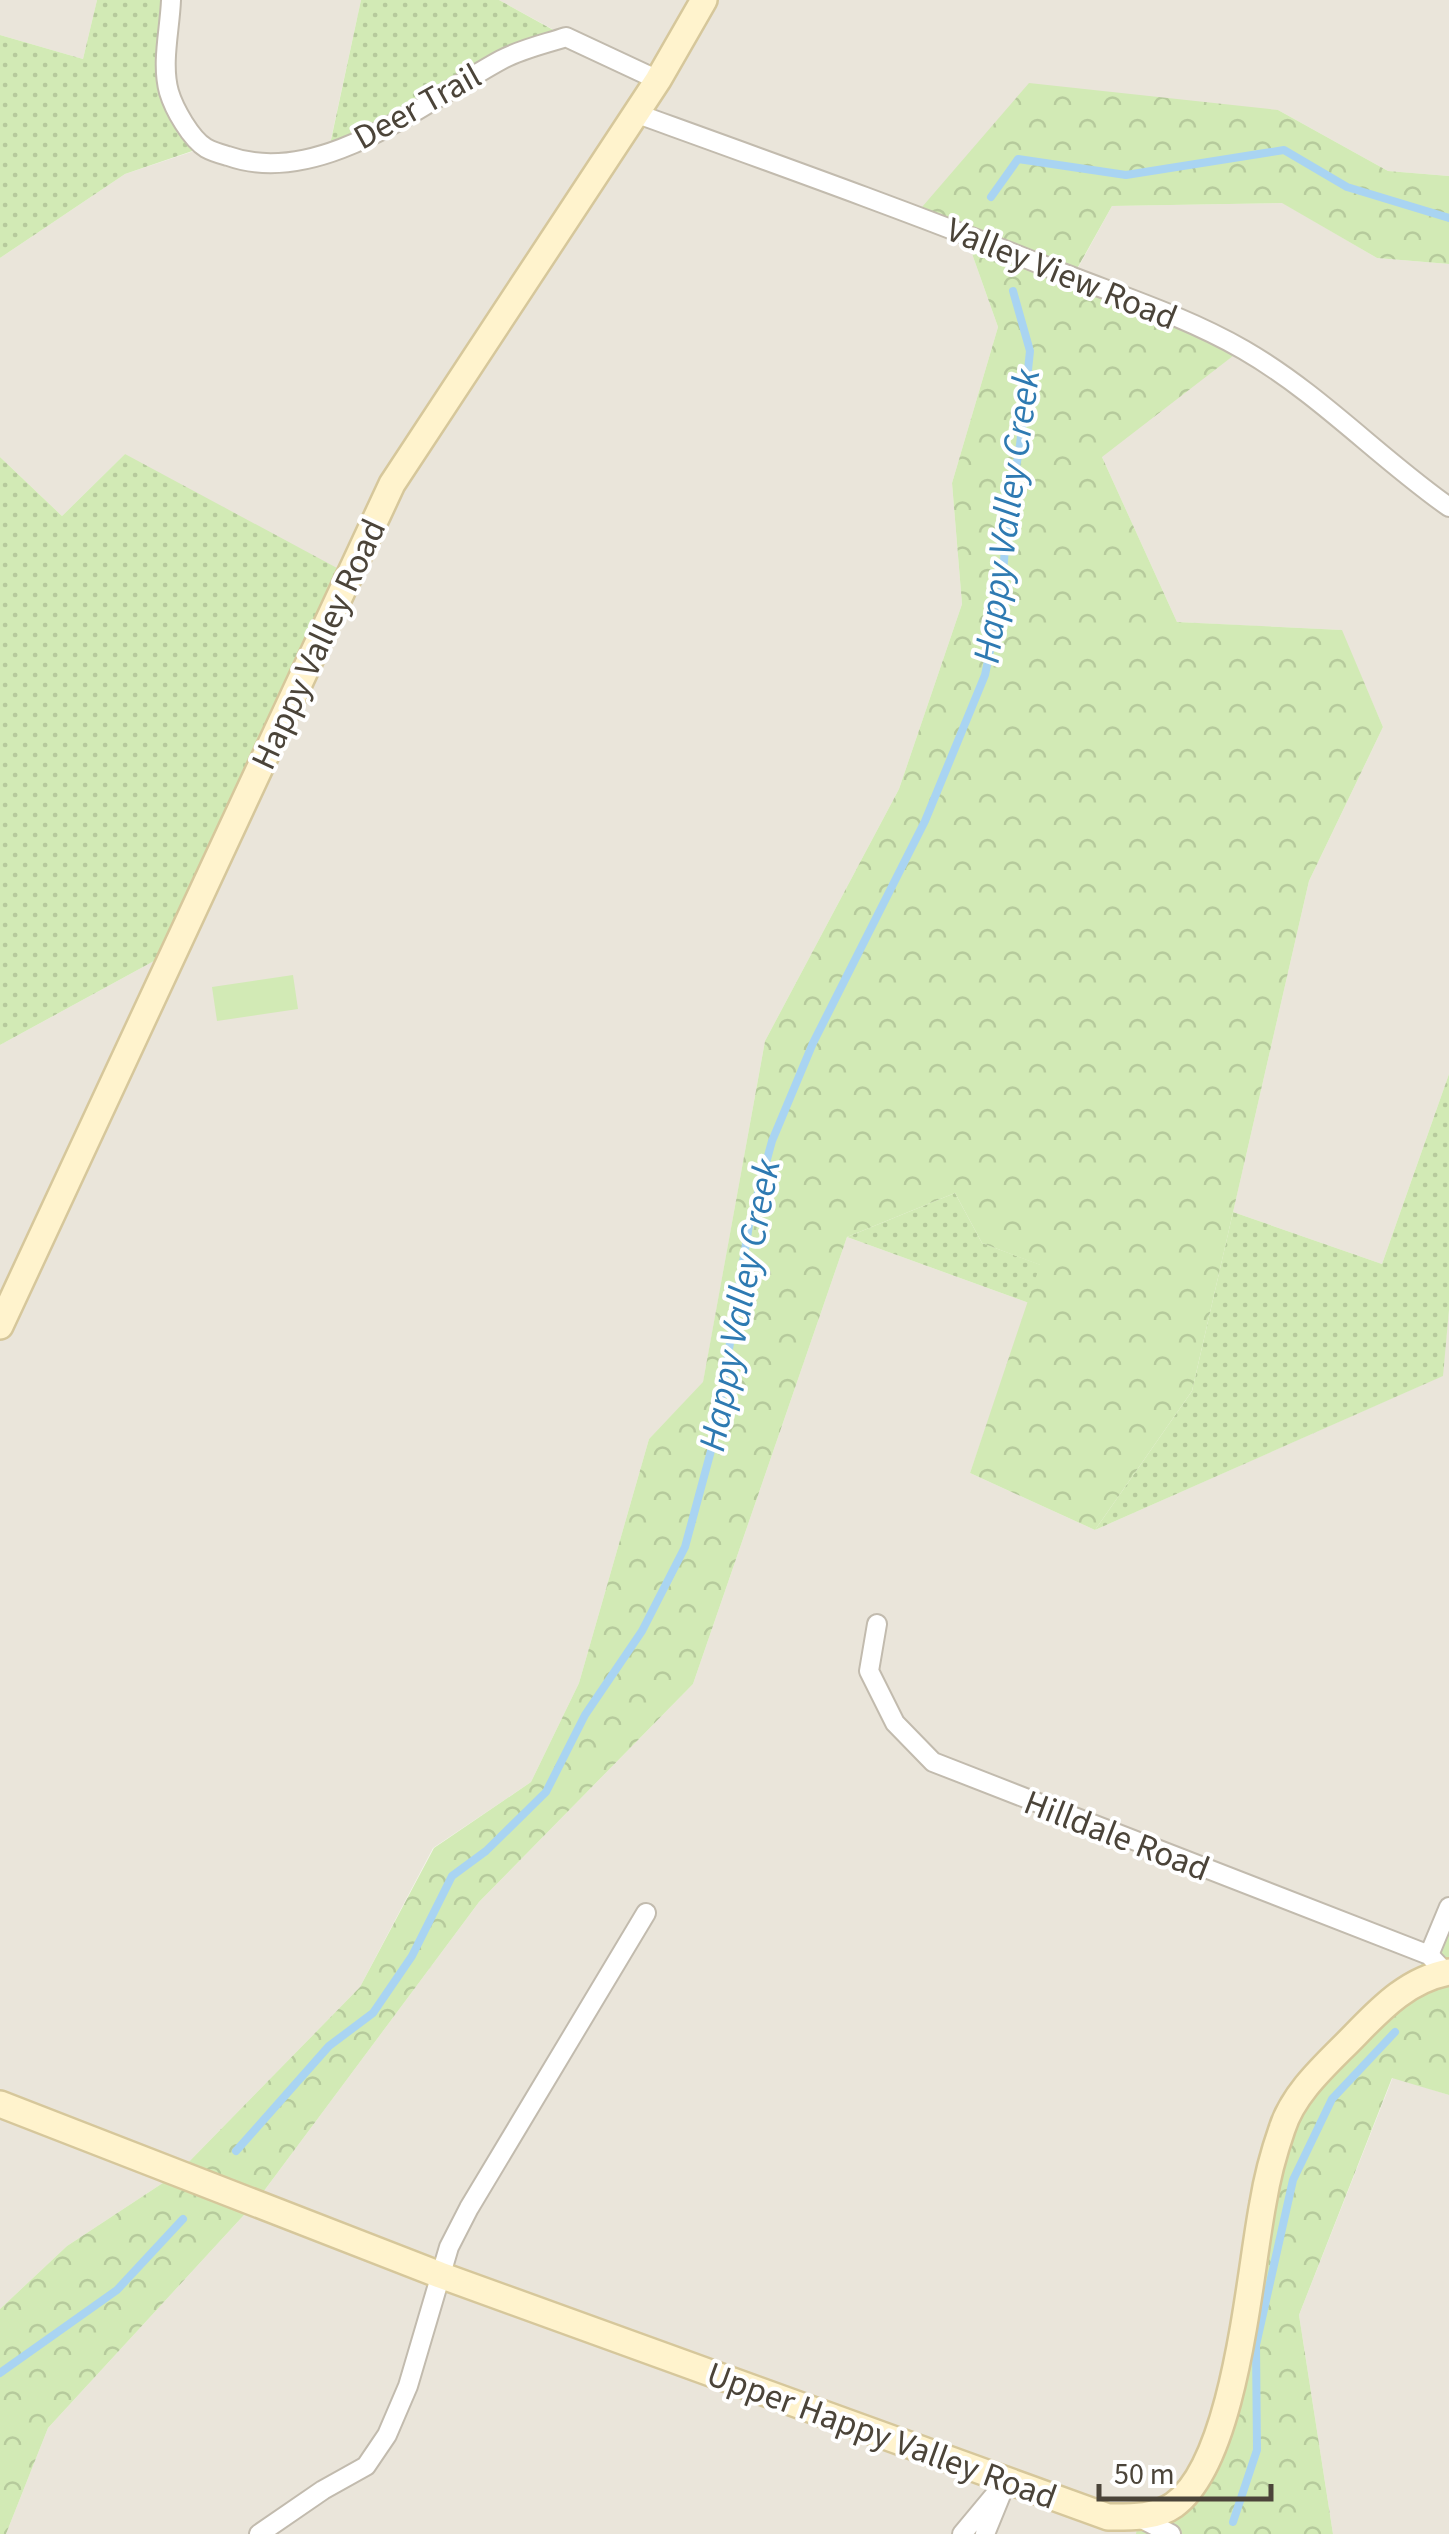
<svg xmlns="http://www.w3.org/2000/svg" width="1449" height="2534" viewBox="0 0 1449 2534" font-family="'Source Sans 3',sans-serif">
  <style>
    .residential { fill: #eae5da }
    .green { fill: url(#green-dots) }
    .forest { fill: url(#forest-crowns) }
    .pitch { fill: #d2eab5 }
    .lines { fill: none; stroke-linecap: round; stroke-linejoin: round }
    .stream { stroke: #a9d4f2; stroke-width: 8 }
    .street-casing { stroke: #c2bbae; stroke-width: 22 }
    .secondary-casing { stroke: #d6c79b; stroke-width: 30 }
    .street { stroke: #fff; stroke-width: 18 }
    .secondary { stroke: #fff3cd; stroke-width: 25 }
    .labels { text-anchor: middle; stroke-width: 8; stroke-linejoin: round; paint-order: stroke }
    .street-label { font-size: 35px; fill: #4b4439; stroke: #fff }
    .water-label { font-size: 38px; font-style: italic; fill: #2e7ab2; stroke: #fff }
  </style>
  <defs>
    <pattern id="green-dots" width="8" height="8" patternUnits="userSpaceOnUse" patternTransform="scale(2.5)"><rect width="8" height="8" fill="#d2eab5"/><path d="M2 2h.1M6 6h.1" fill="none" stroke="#b6ca9c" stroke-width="1.8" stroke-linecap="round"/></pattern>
    <pattern id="forest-crowns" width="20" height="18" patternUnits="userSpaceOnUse" patternTransform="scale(2.5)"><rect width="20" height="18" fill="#d2eab5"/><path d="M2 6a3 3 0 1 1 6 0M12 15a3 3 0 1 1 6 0" fill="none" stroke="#b6ca9c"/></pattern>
  </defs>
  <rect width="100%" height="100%" fill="#f6f3ec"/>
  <!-- residential -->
  <g class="residential">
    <path d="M0 0H97L83 59 0 35Z"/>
    <path d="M176 0H361L328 153 565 36 499 0H1449V176L1388 171 1278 110 965 234 998 327 952 483 962 604 899 789 765 1041 703 1383 649 1439 579 1683 531 1782 433 1848 360 1987 178 2173 67 2246 0 2309V1045L176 949 125 454 62 516 0 457V258L125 174 203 148 169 91Z"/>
    <path d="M1283 203 1377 258 1449 264V1074L1382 1264 1233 1212 1309 881 1383 727 1341 630 1177 622 1102 457 1073 277 1112 206Z"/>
    <path d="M847 1237 1029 1303 970 1473 1095 1530 1442 1376 1449 1310V1907L1429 1955 1385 2005 1202 2471 1139 2517 1136 2534H6L48 2428 255 2203 479 1902 693 1684Z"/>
    <path d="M1393 2077 1449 2095V2534H1333L1299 2315Z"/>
  </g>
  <!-- green -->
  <g class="green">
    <path d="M97 0H176L169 91 204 147 125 174 0 258V35L83 59Z"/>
    <path d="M361 0H499L566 37 328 154Z"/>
    <path d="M125 454 350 575 176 949 0 1045V457L62 516Z"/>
    <path d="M1449 1074V1310L1443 1376 1095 1530 1192 1391 1233 1212 1382 1264Z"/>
    <path d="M955 1193 982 1243 1041 1265 1029 1303 847 1237Z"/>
  </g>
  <!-- forest -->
  <g class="forest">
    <path d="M1029 83 1278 110 1388 171 1449 176V264L1377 258 1282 203 1112 206 1073 276 1242 349 1102 457 1177 622 1342 630 1383 727 1309 881 1192 1391 1095 1530 970 1473 1040 1265 982 1243 955 1193 847 1237 693 1684 479 1902 255 2203 48 2428 6 2534H0V2309L67 2246 178 2173 360 1987 434 1848 531 1782 579 1683 649 1439 703 1382 765 1041 899 789 962 604 952 483 998 327 965 234 916 214Z"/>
    <path d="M1449 1907V2095L1392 2078 1299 2315 1333 2534H1136L1138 2517 1202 2471 1283 2126 1429 1955Z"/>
  </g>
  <!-- pitch -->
  <path class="pitch" d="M293 975 298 1009 217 1021 212 987Z"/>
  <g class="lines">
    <!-- stream -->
    <g class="stream">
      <path d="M991 197 1018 159 1126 175 1284 150 1347 187 1449 218"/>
      <path d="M236 2151 329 2046 373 2013 412 1956 452 1876 486 1851 546 1792 585 1715 642 1631 685 1547 715 1436 749 1225 772 1141 813 1043 925 821 985 675 1001 597 1008 512 1020 445 1030 351 1013 291"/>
      <path d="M0 2373 117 2290 183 2219"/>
      <path d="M1233 2522 1257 2450 1256 2345 1293 2180 1332 2099 1395 2032"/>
    </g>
    <!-- street casing -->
    <g class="street-casing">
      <g id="street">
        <path d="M171 0C170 29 161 63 169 92 174 109 191 139 206 148 213 152 221 154 228 156 320 189 425 101 501 60 521 49 545 44 566 37L658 80"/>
        <path d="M635 113C776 164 916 214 1055 270 1118 295 1185 316 1244 350 1320 394 1378 457 1449 507"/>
        <path d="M877 1624 869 1671 895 1723 933 1762 1429 1955 1445 1972"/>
        <path d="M1429 1955 1449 1907"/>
        <path d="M1138 2517 1171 2534"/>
        <path d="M259 2534 323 2490 366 2466 387 2435 408 2386 449 2247 469 2208 646 1913"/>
        <path d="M962 2534 1007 2480 985 2534"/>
      </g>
    </g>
    <!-- secondary casing -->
    <g class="secondary-casing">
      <g id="secondary">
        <path d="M0 1326 392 484 658 80 704 0"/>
        <path d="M0 2104 440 2275 1108 2517C1129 2517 1156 2518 1174 2505 1236 2461 1249 2275 1263 2203 1267 2178 1274 2152 1282 2129 1294 2091 1329 2062 1356 2034 1383 2006 1410 1979 1449 1972"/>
      </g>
    </g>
    <!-- street -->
    <use href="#street" class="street"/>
    <!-- secondary -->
    <use href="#secondary" class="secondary"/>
  </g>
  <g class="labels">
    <!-- street labels -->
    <g class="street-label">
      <text transform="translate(417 106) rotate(-29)" y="12">Deer Trail</text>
      <text transform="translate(1062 273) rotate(22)" y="12">Valley View Road</text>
      <text transform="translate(318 644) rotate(-65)" y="12">Happy Valley Road</text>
      <text transform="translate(1117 1835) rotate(21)" y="12">Hilldale Road</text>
      <text transform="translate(882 2435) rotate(20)" y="12">Upper Happy Valley Road</text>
    </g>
    <!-- water labels -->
    <g class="water-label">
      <text transform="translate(1006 516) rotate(-82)" y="13">Happy Valley Creek</text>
      <text transform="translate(739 1305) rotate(-79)" y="13">Happy Valley Creek</text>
    </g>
  </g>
  <!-- scale -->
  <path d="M1099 2484v15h172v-15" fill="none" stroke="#4b4439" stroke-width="5"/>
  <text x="1114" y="2484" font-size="30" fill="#4b4439" stroke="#ffffff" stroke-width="8" paint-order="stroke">50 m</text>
</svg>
